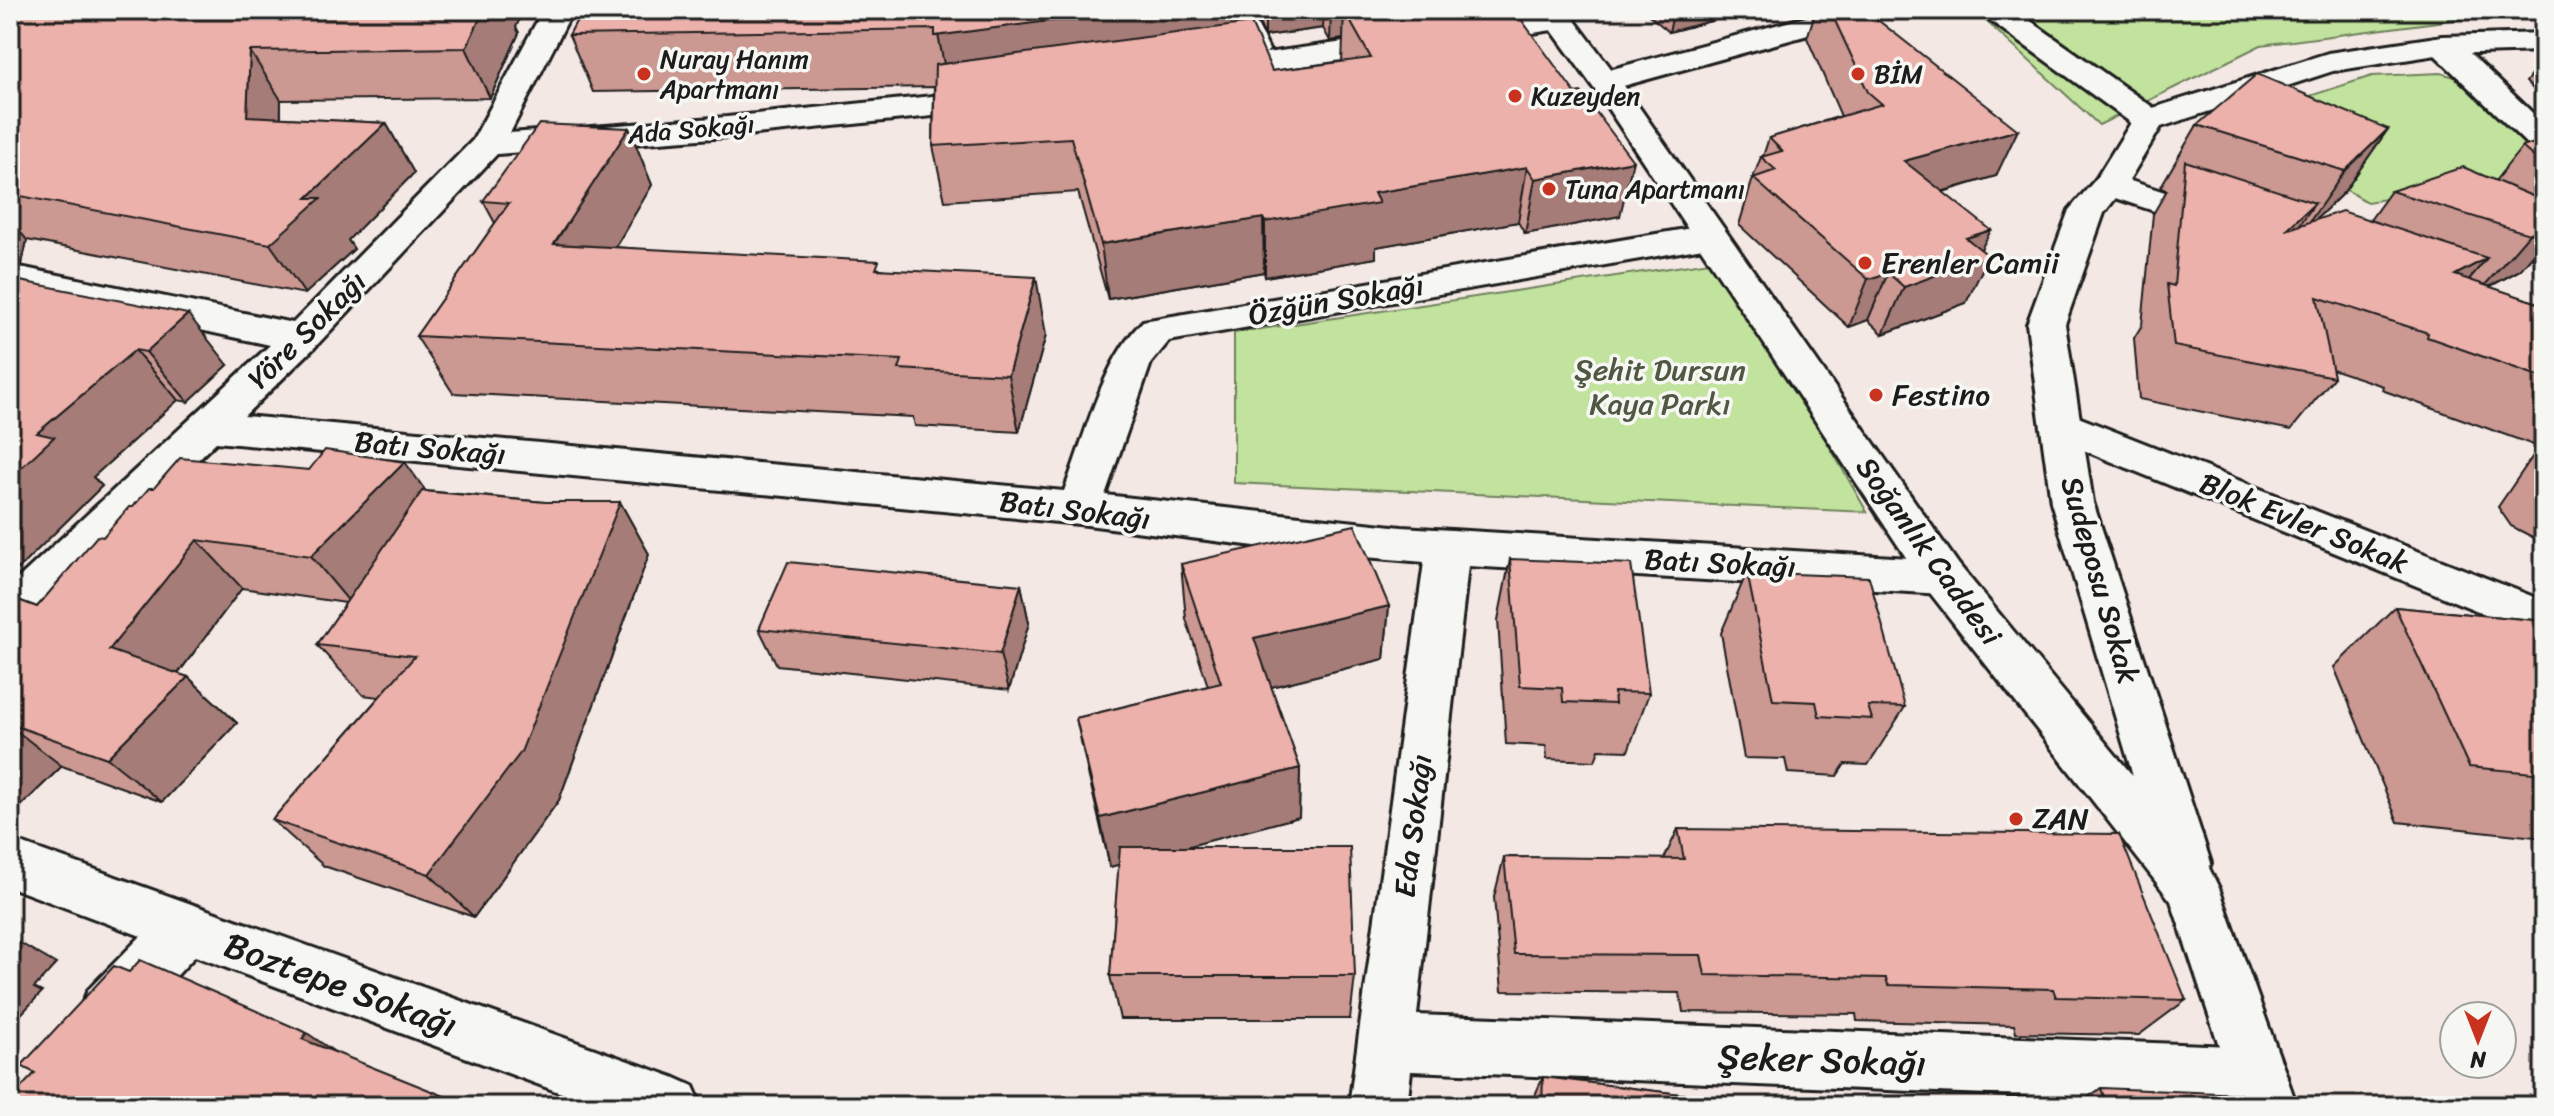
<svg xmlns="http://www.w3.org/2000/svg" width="2554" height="1116" viewBox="0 0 2554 1116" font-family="Sriracha,sans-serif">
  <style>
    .green { fill: #c1e39d; stroke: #6e805c; stroke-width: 2 }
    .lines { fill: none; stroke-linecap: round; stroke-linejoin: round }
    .service-casing { stroke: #1c1c1c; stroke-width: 6 }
    .minor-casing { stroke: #1c1c1c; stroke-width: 6 }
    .tertiary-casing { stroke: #1c1c1c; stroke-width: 6 }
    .service { fill: #f6f6f2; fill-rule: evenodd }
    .minor { fill: #f6f6f2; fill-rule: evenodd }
    .tertiary { fill: #f6f6f2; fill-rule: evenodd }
    .wall { fill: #cb9892; stroke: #1c1c1c; stroke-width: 2 }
    .shaded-wall { fill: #a57c77; stroke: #1c1c1c; stroke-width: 2 }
    .building { fill: #ecb1aa; stroke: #1c1c1c; stroke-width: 2 }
    .poi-dot { fill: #c8321e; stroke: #f6f6f2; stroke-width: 3 }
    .labels { text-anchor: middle; stroke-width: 7; stroke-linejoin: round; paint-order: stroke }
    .far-poi-label { font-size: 26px; fill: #1c1c1c; stroke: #f6f6f2; text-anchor: start }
    .far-street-label { font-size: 26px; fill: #1c1c1c; stroke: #f6f6f2 }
    .poi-label { font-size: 30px; fill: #1c1c1c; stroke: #f6f6f2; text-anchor: start }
    .street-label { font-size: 30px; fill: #1c1c1c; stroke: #f6f6f2 }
    .park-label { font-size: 30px; fill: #4e5843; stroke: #f6f6f2 }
    .near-street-label { font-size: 36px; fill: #1c1c1c; stroke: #f6f6f2 }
  </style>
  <rect width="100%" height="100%" fill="#f4e8e4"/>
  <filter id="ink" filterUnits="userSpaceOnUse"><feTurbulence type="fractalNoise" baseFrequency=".0125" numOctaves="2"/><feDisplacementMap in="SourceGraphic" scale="16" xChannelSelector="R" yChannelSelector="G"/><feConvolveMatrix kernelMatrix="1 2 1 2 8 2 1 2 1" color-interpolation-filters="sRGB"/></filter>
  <g filter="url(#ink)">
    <!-- green -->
    <g class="green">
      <path d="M1974 10H2465L2475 17 2261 45 2099 125Z"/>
      <path d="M2441 73 2458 78 2544 160V174L2367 202 2233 124 2269 109 2372 76Z"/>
      <path d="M1723 260 1867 512 1234 483V333Z"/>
    </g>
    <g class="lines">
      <!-- service casing -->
      <g class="service-casing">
        <path id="service" d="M1234 10H1250L1269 50 1266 53H1256Z"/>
      </g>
      <!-- minor casing -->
      <g class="minor-casing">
        <g id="minor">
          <path d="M543 10H573L510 133 727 117 992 90 1003 93 1008 100 1003 107 992 110 727 137 497 154 315 347 244 416 1064 491C1085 437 1102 361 1143 321L1709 225 1722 228 1727 236 1722 244 1709 247 1169 341 1151 363 1105 495 1402 527 1943 560 1959 565 1965 577 1959 589 1943 594 1468 566 1417 1015 2258 1047 2278 1056 2287 1076 2278 1096 2258 1105 1411 1071 1407 1106H1349L1424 562 1294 551 1079 524 216 442 26 627 10 632V586L270 345 10 289V265L293 323 473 140Z"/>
          <path d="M1832 10H1881L1877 16 1605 91 1594 88 1589 81 1594 74Z"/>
          <path d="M1980 10H2015L2161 113 2165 120 2161 127 2149 130 2137 127 1984 16Z"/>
          <path d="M1561 12 1572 15 1576 21 1572 27 1468 43 1457 41 1453 34 1457 27 1468 25Z"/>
          <path d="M1400 34 1411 36 1415 43 1411 50 1210 79 1199 77 1194 70 1199 63 1210 61Z"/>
          <path d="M2443 36 2454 38 2544 124V152L2532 149 2432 52 2428 45 2432 38Z"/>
          <path d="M2109 174 2230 213 2235 221 2230 229 2217 232 2097 192 2092 185 2097 178Z"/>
          <path d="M2063 411 2544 601V638L2049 436 2043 426 2049 416Z"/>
          <path d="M10 839 673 1077 693 1086 702 1106H596L195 956 128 1028 108 1036 88 1028 80 1009 88 990 141 936 10 887Z"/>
        </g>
      </g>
      <!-- tertiary casing -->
      <g class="tertiary-casing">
        <path id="tertiary" d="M1537 10H1567L1625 87 1959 565 2133 776 2051 502 2027 324 2069 210 2096 179 2137 113 2328 53 2443 36 2544 33V51L2443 54 2333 71 2161 127 2126 185 2104 213 2065 324 2093 502 2211 863 2209 868 2219 888 2297 1106H2239L2171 901 1927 589 1601 98Z"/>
      </g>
      <!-- service -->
      <use href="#service" class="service"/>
      <!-- minor -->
      <use href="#minor" class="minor"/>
      <!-- tertiary -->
      <use href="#tertiary" class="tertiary"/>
    </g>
    <!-- wall -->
    <g class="wall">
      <path d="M10 10 516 27 519 33 490 98 281 100V118L386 123 414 173 348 240 354 249 305 294 27 240 22 264 10 263Z"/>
      <path d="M1244 10V24L1272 71 1342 62 1343 39 1330 41 1323 28 1265 36 1253 10H1496L1620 216 1525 234 1518 222 1376 247V258L1265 277 1264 272 1108 299 1078 192 945 201 933 146 934 87 593 92 569 35Z"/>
      <path d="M1643 10H1753L1669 32Z"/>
      <path d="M1816 10H1865L1996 176 1943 192 1981 250 1966 303 1883 334 1868 320 1849 327 1739 225 1753 178 1761 157 1763 156 1769 138 1841 116 1807 38Z"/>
      <path d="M2544 58V100L2526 82Z"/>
      <path d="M2197 125 2388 129 2344 192 2314 221 2370 220 2391 191 2495 181 2522 147 2544 140V258L2535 260 2531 257 2520 270 2489 287 2544 305V543L2511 526 2498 507 2539 447 2382 390 2383 386 2332 369 2334 377 2291 430 2139 399 2134 338 2142 325 2153 214 2167 190 2160 188Z"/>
      <path d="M629 128 652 185 615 247 882 269 1046 335 1019 432 915 426 913 417 453 393 416 336 495 223 483 201Z"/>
      <path d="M10 279 228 365 188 402 178 400 93 477 102 486 13 574 16 577 10 583Z"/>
      <path d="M154 488 426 491 545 502H620L649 554 559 800 474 917 324 866 272 820 379 697 363 695 317 645 346 603 242 588 178 674 188 677 237 723 162 802 62 766 21 806 10 802V597L37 607 103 537Z"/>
      <path d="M1510 559 1649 693 1628 751 1599 750 1595 761 1547 759 1546 746 1506 744 1498 620Z"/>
      <path d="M1181 564 1389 606 1384 659 1271 687 1300 768 1299 817 1185 847 1355 976 1350 1019H1120L1110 976 1119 864 1110 867 1087 769 1076 718 1208 686 1186 619Z"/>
      <path d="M1747 572 1905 707 1868 765 1845 764 1837 776 1788 773 1785 759 1744 758 1721 633Z"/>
      <path d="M1021 585 1029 623 1009 690 777 665 759 629Z"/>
      <path d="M2395 607 2544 621V838L2398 822 2334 667Z"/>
      <path d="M1678 829 2186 1000 2139 1035 2016 1033 2014 1025 1857 1021 1856 1014 1683 1012 1680 993 1502 991 1494 897 1504 857 1664 859Z"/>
      <path d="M1543 1077 1777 1106H1530Z"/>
      <path d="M2101 1088 2244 1106H2076Z"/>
    </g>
    <!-- shaded-wall -->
    <g class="shaded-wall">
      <path d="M484 10H524L516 27 519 33 490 98 466 48Z"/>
      <path d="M1132 10H1244V39L950 93 938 35Z"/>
      <path d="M1265 10H1324L1323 28 1265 36Z"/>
      <path d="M1331 10H1464H1344L1343 39 1330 41Z"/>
      <path d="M1674 10H1753L1669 32Z"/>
      <path d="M250 51 281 100 280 166 247 116Z"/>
      <path d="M386 123 414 173 348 240 354 249 305 294 270 244 307 198Z"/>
      <path d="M629 128 652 185 583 302 554 244Z"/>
      <path d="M2388 129 2344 192 2301 234 2345 171Z"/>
      <path d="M2018 130 1996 176 1885 208 1904 161Z"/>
      <path d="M1633 161 1620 216 1525 234 1535 179Z"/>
      <path d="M1527 167 1518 222 1376 247V258L1265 277V222L1374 193Z"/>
      <path d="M2315 203 2278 256 2286 230Z"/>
      <path d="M1263 218 1264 272 1108 299 1101 244Z"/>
      <path d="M10 220 27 240 22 264 10 250Z"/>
      <path d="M2544 226V242L2520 270 2479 292 2529 234Z"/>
      <path d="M1991 230 1975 261 1989 256 1966 303 1883 334 1904 287 1966 238Z"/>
      <path d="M2544 250V258L2535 260Z"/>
      <path d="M2487 258 2442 312 2411 329 2455 275Z"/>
      <path d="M1888 273 1868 320 1849 327 1868 279Z"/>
      <path d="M1036 277 1046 335 1019 432 1008 375Z"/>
      <path d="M188 314 228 365 188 402 146 352Z"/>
      <path d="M135 350 178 400 93 477 102 486 13 574 16 577 10 583V478L37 433Z"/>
      <path d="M405 462 440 511 351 604 311 556Z"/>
      <path d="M620 502 649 554 559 800 474 917 429 874Z"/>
      <path d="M197 540 242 588 161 696 109 650Z"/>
      <path d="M1021 585 1029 623 1009 690 1000 654Z"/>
      <path d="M1389 606 1384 659 1255 691 1254 638Z"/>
      <path d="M188 677 237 723 162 802 107 758Z"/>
      <path d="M10 726 62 766 21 806 10 798Z"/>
      <path d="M1300 768 1299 817 1110 867 1100 818Z"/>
      <path d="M10 937 56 964 34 988 42 992 10 1026Z"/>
      <path d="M307 1033 361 1070 302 1039Z"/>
    </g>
    <!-- building -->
    <g class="building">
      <path d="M10 10H484L466 48 250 51 247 116 386 123 307 198H321L270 244 10 194Z"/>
      <path d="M582 10H1132L935 36V29L569 35Z"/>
      <path d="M1344 10H1496L1501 17 1518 15 1575 93 1581 92 1633 161 1535 179 1527 167 1374 193 1379 203 1265 222 1263 218 1101 244 1071 138 933 146 935 65 1251 23 1272 71 1371 58Z"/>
      <path d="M1830 10H1865L2018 130 1904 161 1991 230 1966 238 1989 256 1904 287 1888 273 1868 279 1753 178 1776 170 1761 157 1782 151 1769 138 1882 104 1868 92Z"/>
      <path d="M2257 74 2388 129 2345 171 2197 125Z"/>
      <path d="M539 124 629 128 554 244 879 261 876 269 1036 277 1008 375 899 369 902 360 416 336 509 203 483 201Z"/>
      <path d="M2544 140V166L2522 147Z"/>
      <path d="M2185 161 2315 203 2286 230 2342 211 2487 258 2455 275 2544 305V378L2427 337 2428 333 2317 297 2334 377 2174 346 2167 284 2174 286Z"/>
      <path d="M2463 167 2544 201V226L2529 234 2391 191Z"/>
      <path d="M10 279 188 314 146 352 135 350 37 433 54 437 10 478Z"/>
      <path d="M325 450 405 462 311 556 197 540 109 650 188 677 107 758 10 724V597L37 607 97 536 103 537 129 507H133L149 488H154L180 458 309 470Z"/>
      <path d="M422 491 545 502H620L521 752 429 874 272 820 415 656 317 645Z"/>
      <path d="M1355 525 1389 606 1254 638 1300 768 1100 818 1076 718 1221 683 1181 564Z"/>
      <path d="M1510 559 1631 564 1649 693 1614 692 1615 704 1563 702 1562 688 1520 686Z"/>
      <path d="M788 562 1021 585 1000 654 759 629Z"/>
      <path d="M1747 572 1869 577 1905 707 1868 706 1872 719 1819 716 1816 702 1773 700Z"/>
      <path d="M2395 607 2544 621V774L2469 767Z"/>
      <path d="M1678 829 2119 834 2186 1000 2056 997 2053 989 1888 985 1886 978 1705 975 1701 955 1514 954 1504 857 1684 859Z"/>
      <path d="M1120 847H1350L1355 976H1110Z"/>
      <path d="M140 960 307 1033 302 1039 469 1106H10V1099L35 1073 21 1066 114 966 129 972Z"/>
      <path d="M1543 1077 1777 1106H1542Z"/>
      <path d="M2101 1088 2240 1094 2244 1106H2107Z"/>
      <path d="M1918 1103 1972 1106H1919Z"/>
    </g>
  </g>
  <!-- markers -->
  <g class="poi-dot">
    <circle cx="644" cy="74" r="8"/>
    <circle cx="1858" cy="74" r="8"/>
    <circle cx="1515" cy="96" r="8"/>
    <circle cx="1549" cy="189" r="8"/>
    <circle cx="1865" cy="263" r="8"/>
    <circle cx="1876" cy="395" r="8"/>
    <circle cx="2016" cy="819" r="8"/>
  </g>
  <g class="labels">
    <!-- far-poi labels -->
    <g class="far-poi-label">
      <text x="660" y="68">Nuray Hanım<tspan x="660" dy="30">Apartmanı</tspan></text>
      <text x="1874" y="83">BİM</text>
      <text x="1531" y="105">Kuzeyden</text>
      <text x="1565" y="198">Tuna Apartmanı</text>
    </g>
    <!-- far-street labels -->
    <g class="far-street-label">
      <text transform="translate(691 129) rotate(-5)" y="9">Ada Sokağı</text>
    </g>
    <!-- poi labels -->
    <g class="poi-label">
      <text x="1881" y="273">Erenler Camii</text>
      <text x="1892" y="405">Festino</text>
      <text x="2032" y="829">ZAN</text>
    </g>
    <!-- street labels -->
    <g class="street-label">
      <text transform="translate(1336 300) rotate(-10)" y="10">Özğün Sokağı</text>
      <text transform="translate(307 330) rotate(-45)" y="10">Yöre Sokağı</text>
      <text transform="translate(430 448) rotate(5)" y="10">Batı Sokağı</text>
      <text transform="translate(1075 510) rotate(7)" y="10">Batı Sokağı</text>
      <text transform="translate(2304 523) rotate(22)" y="10">Blok Evler Sokak</text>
      <text transform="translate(1929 551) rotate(54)" y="10">Soğanlık Caddesi</text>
      <text transform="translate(1720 563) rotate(3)" y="10">Batı Sokağı</text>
      <text transform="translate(2100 580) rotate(74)" y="10">Sudeposu Sokak</text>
      <text transform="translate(1413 826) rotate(-83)" y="10">Eda Sokağı</text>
    </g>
    <!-- park labels -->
    <g class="park-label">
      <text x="1660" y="380">Şehit Dursun<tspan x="1660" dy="34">Kaya Parkı</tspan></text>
    </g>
    <!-- near-street labels -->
    <g class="near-street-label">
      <text transform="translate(341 984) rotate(20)" y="13">Boztepe Sokağı</text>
      <text transform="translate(1822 1059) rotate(2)" y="13">Şeker Sokağı</text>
    </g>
  </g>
  <!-- margin -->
  <rect width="2554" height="1116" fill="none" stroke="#f6f6f2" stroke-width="40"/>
  <rect x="20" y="20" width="2514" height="1076" fill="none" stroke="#1c1c1c" stroke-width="3" filter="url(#ink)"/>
  <!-- north arrow -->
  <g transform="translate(2478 1040) rotate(180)"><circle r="38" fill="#f6f6f2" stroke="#9f9f9c" stroke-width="2"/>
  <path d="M0-6L14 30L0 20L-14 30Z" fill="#c8321e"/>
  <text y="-12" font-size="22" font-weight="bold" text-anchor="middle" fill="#1c1c1c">N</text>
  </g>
</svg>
